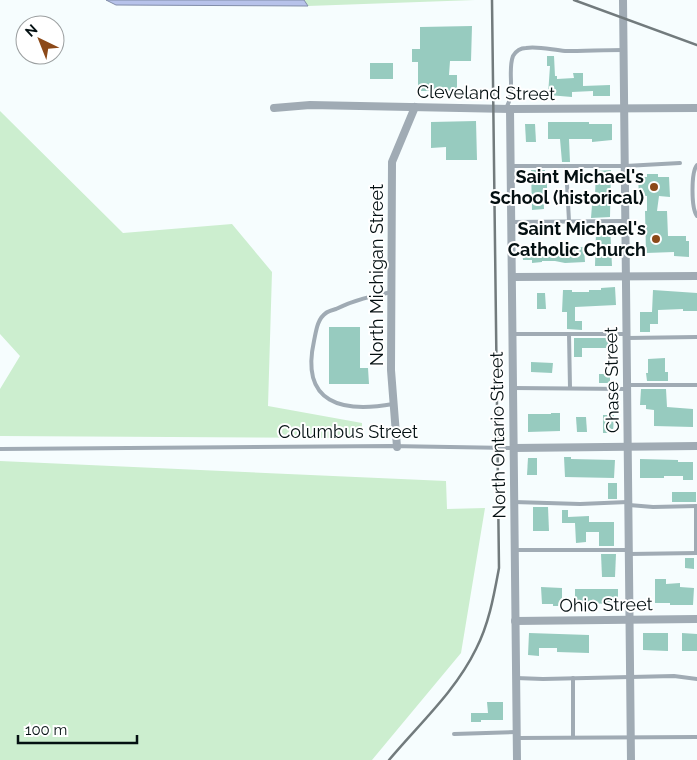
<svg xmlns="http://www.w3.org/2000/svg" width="697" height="760" viewBox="0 0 697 760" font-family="Raleway,sans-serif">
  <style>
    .green { fill: #cceecf }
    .water { fill: #b7c2ea; stroke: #818da9 }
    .building { fill: #97cbbf }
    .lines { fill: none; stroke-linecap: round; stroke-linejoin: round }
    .lane { stroke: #a0abb4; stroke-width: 4 }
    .street { stroke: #a0abb4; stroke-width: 8 }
    .rail { stroke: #727b7d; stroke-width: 2.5 }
    .poi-dot { fill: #8c4918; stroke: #fff; stroke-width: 2 }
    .labels { text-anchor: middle; stroke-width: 4; stroke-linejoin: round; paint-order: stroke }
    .street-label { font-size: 18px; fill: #041012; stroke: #fff }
    .poi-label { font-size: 18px; font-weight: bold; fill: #041012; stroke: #fff; text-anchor: end }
  </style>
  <rect width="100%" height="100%" fill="#f6fdfe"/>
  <!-- green -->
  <g class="green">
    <path d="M304 0H475L308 6Z"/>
    <path d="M0 111 123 233 232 224 272 272 268 406 362 423V438L0 436V389L20 356 0 334Z"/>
    <path d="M0 461 446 481 447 509 485 508 461 653 372 760H0Z"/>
  </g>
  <!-- water -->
  <path class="water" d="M106 0H304L308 6 116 5Z"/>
  <!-- building -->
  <g class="building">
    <path d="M472 26 471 61H450L449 75H457V91H418V62H412V49H420V27Z"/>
    <path d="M547 56H554L555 76H557V79L574 78 573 73H583V86L610 85V96H593V91L572 92V97L548 95 550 66H547Z"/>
    <rect x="370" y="63" width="23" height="16"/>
    <path d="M476 121 477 160H446V147L431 148V122Z"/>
    <path d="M548 122H589V124H612V140L592 142V139H569L570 162H562L560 139H548Z"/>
    <path d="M525 124H535L536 142H526Z"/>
    <path d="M531 170H545L544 179H547V188H543L544 209 532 210Z"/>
    <path d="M611 170 610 217 591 218 592 205H589V195H595L596 171Z"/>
    <path d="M647 174H658V177H669L670 197 659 196 657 211H667L668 236H686V241H689V257L674 256V252L646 253 645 211H647V196H639L638 177H647Z"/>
    <path d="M592 225H610L612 266H595L596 232H592Z"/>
    <path d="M532 246H541V247L552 248 584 247 585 262 565 263 555 261H542V262L532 263V260H523L522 250H532Z"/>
    <path d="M615 287 616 305 575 307V321H582V330L567 329V312H562L563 290H572V292H589V290H601V288Z"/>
    <path d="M653 290 697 293V311H683V309L658 310V324H650V332H640V312H652Z"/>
    <path d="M537 293H545L546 309H537Z"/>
    <path d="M329 327H360V368H368L369 384H329Z"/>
    <path d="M574 338H612V348H582V357H574Z"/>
    <path d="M665 358V372H668V381H647L646 373H648V359Z"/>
    <path d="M531 362 553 363 552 373 531 372Z"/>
    <rect x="599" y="374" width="11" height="9"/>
    <path d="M641 389H666L667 407 693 409V427L654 426V410L646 409V405H640Z"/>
    <path d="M551 413H560V431L528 432V414H551Z"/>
    <path d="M603 415H614L613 433H603Z"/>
    <path d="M576 417H586L587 432H577Z"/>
    <path d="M564 457H571V459L615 460 614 478 565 477Z"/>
    <path d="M528 458H537V475H527Z"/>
    <path d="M640 459 678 460V462H693V480H683V476H664V478H640Z"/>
    <rect x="608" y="483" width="9" height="16"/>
    <rect x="672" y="492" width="24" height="10"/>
    <path d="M533 507H548L549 531H533Z"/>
    <path d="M562 510H568V517L589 516V522H614V546H599V532H586V542L576 543 575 523H562Z"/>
    <path d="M601 554H616L615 577H602Z"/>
    <path d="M685 558H694V569L685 568Z"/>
    <path d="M655 579H666V584L680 583V587L694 588 693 605H670V603H655Z"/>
    <path d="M541 587 562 588V606H553V604H542Z"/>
    <path d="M575 589H618V604L575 603Z"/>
    <path d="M529 633 589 635V653L557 652V648H539V656L528 655Z"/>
    <path d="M643 633H668V651L643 650Z"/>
    <path d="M682 633 697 634V651H682Z"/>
    <path d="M487 702H503V720H481V722H471V713H488Z"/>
  </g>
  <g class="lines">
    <!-- lane -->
    <g class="lane">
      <path d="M506 109C516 90 507 72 513 56 516 51 521 48 526 48 538 46 552 50 565 51 584 51 604 50 623 50"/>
      <path d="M697 165C691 172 691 208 697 216"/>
      <path d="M510 166H625L680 163"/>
      <path d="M566 166 569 221"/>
      <path d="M511 222 625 221"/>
      <path d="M392 292C372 296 354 300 336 309 333 310 328 311 326 313 317 319 316 332 314 341 300 404 343 413 393 404"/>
      <path d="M512 334H626"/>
      <path d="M569 334 570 388"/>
      <path d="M627 338 697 337"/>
      <path d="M627 385H697"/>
      <path d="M513 388 627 389"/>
      <path d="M0 449 390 446 513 448"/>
      <path d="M514 502 580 504 628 502"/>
      <path d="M629 505 653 507 697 506"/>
      <path d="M696 506V553"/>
      <path d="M515 550H629"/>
      <path d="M629 554 697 553"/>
      <path d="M516 678 543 679 674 676 697 679"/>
      <path d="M454 734 517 732"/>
      <path d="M573 737V678"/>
      <path d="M517 738 697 737"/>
    </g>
    <!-- street -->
    <g class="street">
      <path d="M623 0 631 760"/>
      <path d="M274 108 310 105 510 109 697 108"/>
      <path d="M510 109 517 760"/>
      <path d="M512 277 697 276"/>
      <path d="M397 447 391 370 392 162 415 107"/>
      <path d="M514 448 697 446"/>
      <path d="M515 621 697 619"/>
    </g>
    <!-- rail -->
    <g class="rail">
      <path d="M574 0 697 45"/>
      <path d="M389 760C419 724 455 692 476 649 489 624 494 595 499 568L492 0"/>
    </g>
  </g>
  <!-- markers -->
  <g class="poi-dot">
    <circle cx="654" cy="187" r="5"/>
    <circle cx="656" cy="239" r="5"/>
  </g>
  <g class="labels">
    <!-- street labels -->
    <g class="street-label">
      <text transform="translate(486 93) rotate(1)" y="6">Cleveland Street</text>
      <text transform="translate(377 275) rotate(-90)" y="6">North Michigan Street</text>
      <text transform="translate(612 380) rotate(-91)" y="6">Chase Street</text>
      <text x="348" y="438">Columbus Street</text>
      <text transform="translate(498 435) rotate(-91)" y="6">North Ontario Street</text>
      <text transform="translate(606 605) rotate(-1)" y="6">Ohio Street</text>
    </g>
    <!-- poi labels -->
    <g class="poi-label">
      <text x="644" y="183">Saint Michael's<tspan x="644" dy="21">School (historical)</tspan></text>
      <text x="646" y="235">Saint Michael's<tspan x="646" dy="21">Catholic Church</tspan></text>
    </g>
  </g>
  <!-- north arrow -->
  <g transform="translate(40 40) rotate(317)"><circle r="24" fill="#ffffff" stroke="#9b9fa0"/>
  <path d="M0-4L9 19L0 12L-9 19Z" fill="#8c4918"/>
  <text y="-8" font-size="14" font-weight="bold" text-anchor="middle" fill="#041012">N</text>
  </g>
  <!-- scale -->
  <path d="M18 735v8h119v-8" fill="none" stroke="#041012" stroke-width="2.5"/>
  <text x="25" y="735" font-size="15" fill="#041012" stroke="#ffffff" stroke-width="4" paint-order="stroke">100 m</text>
</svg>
